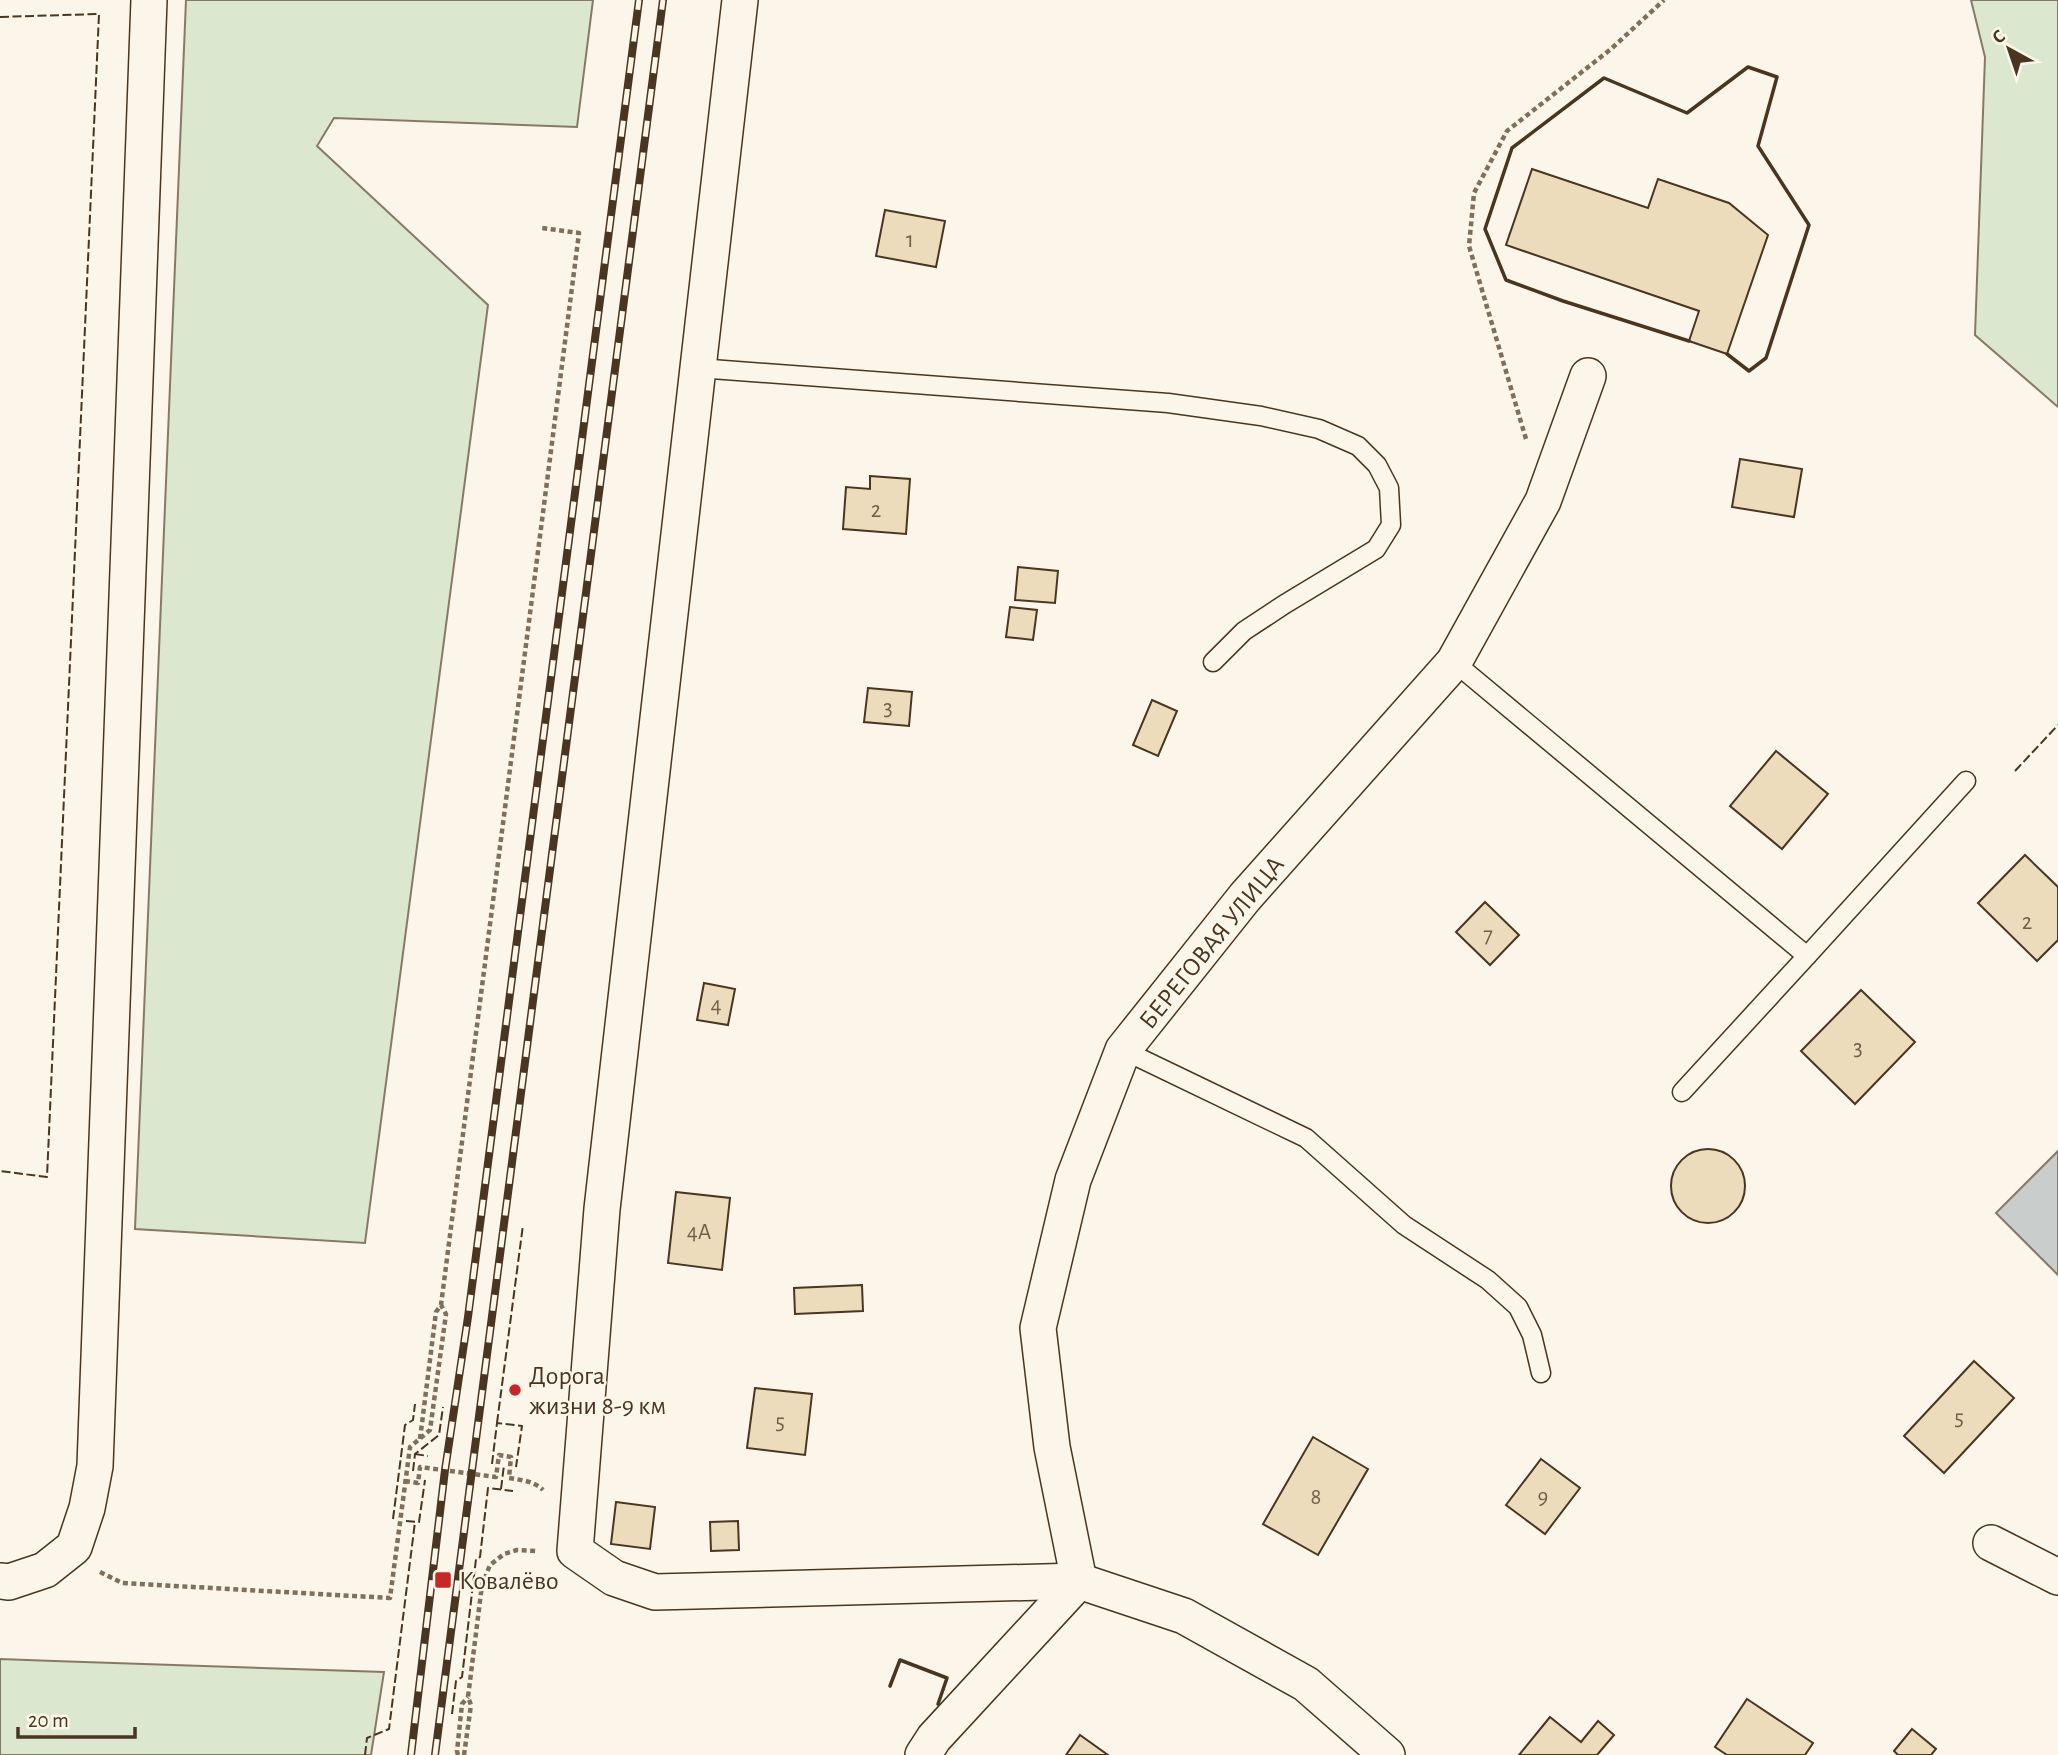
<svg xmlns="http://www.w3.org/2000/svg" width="2058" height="1755" viewBox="0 0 2058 1755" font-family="'Alegreya Sans',sans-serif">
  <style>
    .green { fill: #dce7d0; stroke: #887966; stroke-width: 2 }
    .water { fill: #c9cecd; stroke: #887966; stroke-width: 2 }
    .building { fill: #ecdcbc; stroke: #4a3520; stroke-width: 2 }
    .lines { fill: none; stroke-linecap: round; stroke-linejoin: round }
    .service-casing { stroke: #4a3520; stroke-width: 21 }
    .minor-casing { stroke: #4a3520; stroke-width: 38 }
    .path { stroke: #7f6f5c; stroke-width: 4.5; stroke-dasharray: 5 3.5; stroke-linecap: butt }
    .service { stroke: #fbf6e9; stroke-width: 18 }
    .minor { stroke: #fbf6e9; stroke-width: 35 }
    .rail-casing { stroke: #4a3520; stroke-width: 8 }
    .rail { stroke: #fbf6e9; stroke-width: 5; stroke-dasharray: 16; stroke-linecap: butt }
    .fence { stroke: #4a3520; stroke-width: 2; stroke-dasharray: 9 3.5; stroke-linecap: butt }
    .wall { stroke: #4a3520; stroke-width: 3.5 }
    .poi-dot { fill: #c62828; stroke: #fbf6e9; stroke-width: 2.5 }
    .labels { text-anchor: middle; stroke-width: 5; stroke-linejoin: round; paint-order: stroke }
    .number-label { font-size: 23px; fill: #725f47 }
    .street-label { font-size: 26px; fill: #4a3520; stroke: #fbf6e9 }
    .poi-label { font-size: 26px; fill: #4a3520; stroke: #fbf6e9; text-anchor: start }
  </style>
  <rect width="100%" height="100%" fill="#fbf6e9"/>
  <!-- green -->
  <g class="green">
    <path d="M186 0H593L577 127 334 118 317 146 488 305 365 1243 135 1229Z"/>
    <path d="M1971 0H2058V407L1975 335 1985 57Z"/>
    <path d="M0 1659 54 1661 384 1672 371 1755H0Z"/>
  </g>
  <!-- water -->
  <path class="water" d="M2058 1151V1275L1996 1213Z"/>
  <!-- building -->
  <g class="building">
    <path d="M1532 169 1648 208 1658 179 1729 203 1768 235 1727 354 1689 341 1699 311 1506 245Z"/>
    <path d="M885 210 945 221 936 267 876 256Z"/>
    <path d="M1740 459 1802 469 1794 517 1732 507Z"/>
    <path d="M870 476 910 479 906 534 843 529 846 487 870 489Z"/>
    <path d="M1018 567 1058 571 1055 603 1015 600Z"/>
    <path d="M1010 607 1037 610 1033 640 1006 637Z"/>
    <path d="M868 688 912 692 909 726 864 722Z"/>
    <path d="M1152 700 1177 711 1158 756 1133 745Z"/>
    <path d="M1776 751 1828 794 1782 849 1730 806Z"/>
    <path d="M2025 855 2058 887V940L2037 961 1978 903Z"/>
    <path d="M1485 902 1519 935 1490 965 1456 932Z"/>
    <path d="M704 983 735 989 728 1025 697 1020Z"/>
    <path d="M1861 990 1915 1042 1855 1104 1801 1051Z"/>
    <circle cx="1708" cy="1186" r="37"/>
    <path d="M676 1192 730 1198 722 1270 668 1263Z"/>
    <path d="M862 1285 863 1311 795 1314 794 1288Z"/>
    <path d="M1974 1361 2014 1398 1944 1473 1904 1436Z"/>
    <path d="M755 1388 812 1394 805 1455 747 1448Z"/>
    <path d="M1313 1437 1368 1469 1318 1555 1263 1524Z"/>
    <path d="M1541 1459 1580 1488 1545 1534 1506 1505Z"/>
    <path d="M616 1502 655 1507 650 1549 611 1544Z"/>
    <path d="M738 1521 739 1550 711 1551 710 1522Z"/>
    <path d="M1747 1699 1813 1743 1805 1755H1727L1715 1747Z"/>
    <path d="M1550 1717 1581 1742 1598 1721 1614 1735 1597 1755H1519Z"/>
    <path d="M1912 1729 1936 1749 1931 1755H1898L1894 1751Z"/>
    <path d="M1080 1735 1108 1755H1066Z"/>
  </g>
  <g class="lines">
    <!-- service casing -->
    <g class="service-casing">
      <g id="service">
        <path d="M698 368 1168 403 1261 416 1319 429 1358 446 1377 465 1389 488 1391 525 1376 549 1285 604 1244 631 1213 662"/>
        <path d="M1454 662 1807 956 1966 781"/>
        <path d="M1123 1050 1306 1138 1404 1225 1488 1280 1518 1307 1532 1335 1541 1373"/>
        <path d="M1682 1092 1807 956"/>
      </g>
    </g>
    <!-- minor casing -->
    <g class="minor-casing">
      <g id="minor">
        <path d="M740 0 602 1209 575 1551 614 1578 655 1592 1079 1581 1184 1616 1306 1684 1387 1755"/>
        <path d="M1991 1543 2058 1577"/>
        <path d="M0 1581 9 1582 45 1570 74 1547 87 1508 95 1466 149 0"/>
        <path d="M1079 1581 1052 1447 1038 1328 1073 1180 1123 1050 1245 897 1454 662 1543 501 1588 376"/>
        <path d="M923 1755 934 1738 1079 1581"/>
      </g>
    </g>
    <!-- path -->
    <g class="path">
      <path d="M1526 439 1469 246 1474 193 1507 131 1611 49 1664 0"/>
      <path d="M420 1439 436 1312 441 1305 579 233 542 228"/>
      <path d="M405 1481 418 1483 420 1467 496 1477 499 1455 511 1457 509 1478C521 1480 534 1481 543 1490"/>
      <path d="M100 1572 122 1583 390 1598 410 1447 430 1430 446 1314 441 1305"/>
      <path d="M458 1755 457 1751 462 1704 468 1697"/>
      <path d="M464 1755 471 1705 468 1697 482 1585 490 1565 504 1554 517 1550 537 1551"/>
    </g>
    <!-- service -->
    <use href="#service" class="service"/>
    <!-- minor -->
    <use href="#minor" class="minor"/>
    <!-- rail casing -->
    <g class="rail-casing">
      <g id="rail">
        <path d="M411 1755 445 1470 468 1317 639 0"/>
        <path d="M435 1755 663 0"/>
      </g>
    </g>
    <!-- rail -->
    <use href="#rail" class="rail"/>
    <!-- fence -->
    <g class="fence">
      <path d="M0 17 99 14 47 1177 0 1171"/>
      <path d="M2015 771 2058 725"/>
      <path d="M497 1423 523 1225"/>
      <path d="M415 1454 428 1456"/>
      <path d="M492 1464 497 1423 522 1426 516 1467"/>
      <path d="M413 1471 415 1454 439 1435 443 1407"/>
      <path d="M501 1489 504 1465"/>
      <path d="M393 1519 405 1425 413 1420 415 1404"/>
      <path d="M406 1521 419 1522 425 1480"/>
      <path d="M452 1714 456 1681 462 1677 476 1559 480 1557 488 1488 513 1491"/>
      <path d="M365 1755 367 1738 389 1729 415 1522"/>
    </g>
    <!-- wall -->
    <g class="wall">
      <path d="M1689 341 1563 301 1506 280 1485 229 1512 148 1604 78 1687 113 1748 67 1777 77 1758 146 1809 225 1766 358 1749 371 1727 354"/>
      <path d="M890 1686 900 1660 947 1678 938 1704"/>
    </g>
  </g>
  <!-- markers -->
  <g class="poi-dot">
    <circle cx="515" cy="1390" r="7"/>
    <rect x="434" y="1571" width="18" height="18" rx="3.5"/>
  </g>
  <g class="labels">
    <!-- number labels -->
    <g class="number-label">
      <text x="910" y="247">1</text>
      <text x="876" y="517">2</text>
      <text x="888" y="715">3</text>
      <text x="2027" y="929">2</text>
      <text x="1488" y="942">7</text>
      <text x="716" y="1012">4</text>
      <text x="1858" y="1055">3</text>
      <text x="699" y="1239">4А</text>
      <text x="1959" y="1425">5</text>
      <text x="780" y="1429">5</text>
      <text x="1316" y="1504">8</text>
      <text x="1543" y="1504">9</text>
    </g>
    <!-- street labels -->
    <g class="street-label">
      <text transform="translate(1211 942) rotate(-51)" y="9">БЕРЕГОВАЯ УЛИЦА</text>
    </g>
    <!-- poi labels -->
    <g class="poi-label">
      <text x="529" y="1384">Дорога<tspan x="529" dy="30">жизни 8-9 км</tspan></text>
      <text x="459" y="1589">Ковалёво</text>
    </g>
  </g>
  <!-- north arrow -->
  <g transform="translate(2009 49) rotate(320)" stroke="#fbf6e9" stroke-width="5" paint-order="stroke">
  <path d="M0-5L12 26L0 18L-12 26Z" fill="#4a3520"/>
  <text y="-10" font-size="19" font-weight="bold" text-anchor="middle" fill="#4a3520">С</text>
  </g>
  <!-- scale -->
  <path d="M18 1727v10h117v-10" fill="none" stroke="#4a3520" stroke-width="3.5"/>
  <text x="28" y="1727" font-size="21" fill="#4a3520" stroke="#fbf6e9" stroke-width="5" paint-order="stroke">20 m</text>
</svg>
